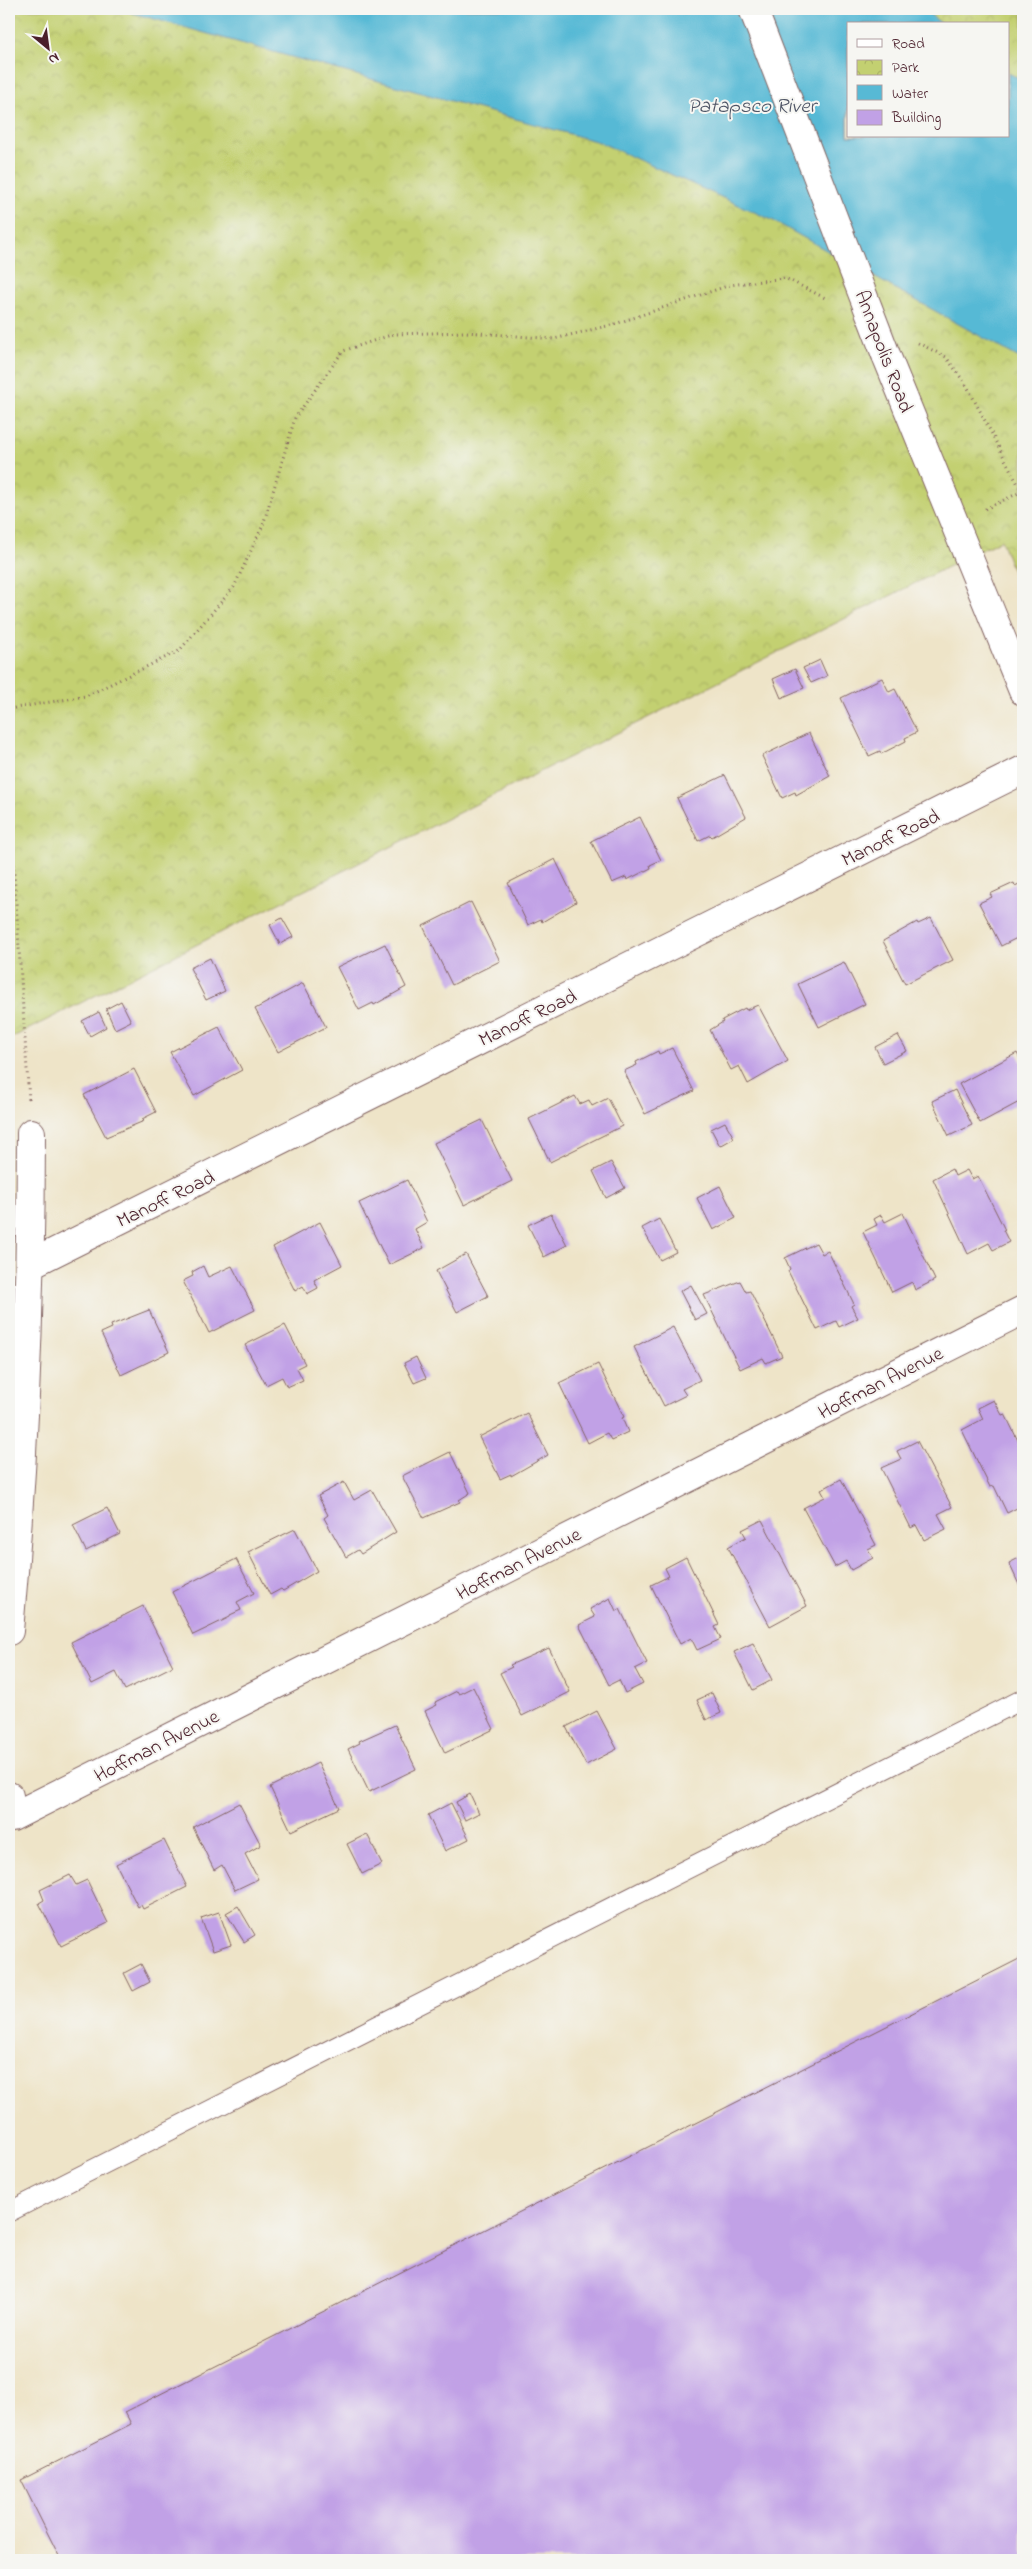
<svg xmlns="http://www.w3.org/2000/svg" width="1032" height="2569" viewBox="0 0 1032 2569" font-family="'Indie Flower',sans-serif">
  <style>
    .park { fill: url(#park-crowns); stroke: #86784e; fill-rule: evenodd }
    .water { fill: #57b9d5; stroke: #506c80 }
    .building { fill: #c1a1e6 }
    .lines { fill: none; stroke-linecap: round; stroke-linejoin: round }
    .lane-casing { stroke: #836462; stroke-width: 21 }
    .street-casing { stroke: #836462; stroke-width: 30 }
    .secondary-casing { stroke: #836462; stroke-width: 30 }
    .path { stroke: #836462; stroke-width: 3; stroke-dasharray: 1 4; stroke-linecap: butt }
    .lane { stroke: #fff; stroke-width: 19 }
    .street { stroke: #fff; stroke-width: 28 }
    .secondary { stroke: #fff; stroke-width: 28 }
    .secondary-bridge-casing { stroke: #836462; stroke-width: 30; stroke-linecap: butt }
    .secondary-bridge { stroke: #fff; stroke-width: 28 }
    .labels { text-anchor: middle; stroke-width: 4; stroke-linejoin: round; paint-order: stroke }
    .street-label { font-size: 20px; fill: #4a1f2b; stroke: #f6f6f2 }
    .water-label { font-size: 21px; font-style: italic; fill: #4f5566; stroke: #f6f6f2 }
  </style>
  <defs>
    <pattern id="park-crowns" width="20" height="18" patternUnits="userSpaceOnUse" patternTransform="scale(1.25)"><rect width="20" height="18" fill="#c3d071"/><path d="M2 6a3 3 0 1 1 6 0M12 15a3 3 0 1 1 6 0" fill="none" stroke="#a9b262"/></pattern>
  </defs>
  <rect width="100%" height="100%" fill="#f6f6f2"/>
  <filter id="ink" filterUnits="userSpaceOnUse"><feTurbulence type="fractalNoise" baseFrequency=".02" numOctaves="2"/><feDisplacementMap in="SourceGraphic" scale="10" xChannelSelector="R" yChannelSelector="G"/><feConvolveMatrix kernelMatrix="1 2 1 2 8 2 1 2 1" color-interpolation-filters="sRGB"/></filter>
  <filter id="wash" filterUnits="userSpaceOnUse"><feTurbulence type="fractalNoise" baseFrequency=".0096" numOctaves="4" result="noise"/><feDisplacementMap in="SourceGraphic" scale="20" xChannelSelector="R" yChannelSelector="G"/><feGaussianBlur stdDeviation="1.12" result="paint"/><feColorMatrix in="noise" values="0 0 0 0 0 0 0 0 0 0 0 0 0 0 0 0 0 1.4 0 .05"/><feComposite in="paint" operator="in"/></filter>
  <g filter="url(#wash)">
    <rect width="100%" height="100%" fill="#eee4c8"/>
    <!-- park -->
    <path class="park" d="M9 9H1023V597L1001 540 9 1039ZM848 24H1008V136H848Z"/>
    <!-- water -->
    <path class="water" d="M118 9H923L942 24H848V136H1008V73L1023 80V360L772 220 599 142Z"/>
    <g id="blocks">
      <!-- building -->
      <g class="building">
        <path d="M820 660 827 676 811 683 803 668Z"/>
        <path d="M795 669 804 688 781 698 773 679Z"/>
        <path d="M882 678 889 692 895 689 917 732 905 738 906 741 881 754 880 751 869 756 841 698Z"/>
        <path d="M809 733 830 776 796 795 795 792 782 798 762 756Z"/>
        <path d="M725 775 746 817 712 837 710 835 698 841 677 798Z"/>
        <path d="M640 817 661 860 650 865 651 868 627 880 626 877 612 883 591 841Z"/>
        <path d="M555 859 576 902 542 922 541 919 528 925 508 883Z"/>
        <path d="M1023 882V935L1001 946 979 903 992 897 990 894 1014 883 1015 886Z"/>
        <path d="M471 902 500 961 452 985 423 926Z"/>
        <path d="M282 918 293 937 280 944 270 925Z"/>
        <path d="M931 918 953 960 905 984 883 941 917 922 918 924Z"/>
        <path d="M385 944 406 987 374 1005 373 1003 359 1010 337 967Z"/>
        <path d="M210 958 225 991 206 1000 190 968Z"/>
        <path d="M844 962 865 1004 819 1027 798 984Z"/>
        <path d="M303 983 326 1027 278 1052 255 1009Z"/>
        <path d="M121 1001 131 1021 115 1029 106 1009Z"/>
        <path d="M758 1005 788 1061 748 1084 739 1066 731 1070 710 1030 723 1022 722 1020 745 1008 746 1010Z"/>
        <path d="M99 1012 106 1027 90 1036 82 1021Z"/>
        <path d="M219 1027 242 1070 194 1096 170 1052Z"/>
        <path d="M898 1035 907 1051 883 1063 875 1047Z"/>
        <path d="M672 1048 694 1091 645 1114 624 1071 637 1065 636 1062 658 1051 659 1054Z"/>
        <path d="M1017 1053 1023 1065V1100L980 1123 959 1084Z"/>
        <path d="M134 1069 156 1112 142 1119 144 1121 106 1137 84 1095Z"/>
        <path d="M955 1090 972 1125 949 1136 932 1101Z"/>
        <path d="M575 1096 580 1104 589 1100 592 1106 608 1098 622 1126 550 1162 529 1119Z"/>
        <path d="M482 1120 512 1181 464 1205 434 1143Z"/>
        <path d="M725 1122 734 1138 720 1146 711 1129Z"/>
        <path d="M611 1162 625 1188 606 1198 593 1171Z"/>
        <path d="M952 1169 955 1176 967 1170 972 1179 978 1176 1005 1230H1003L1009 1242 993 1250 989 1243 968 1254 933 1179Z"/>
        <path d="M407 1180 427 1222 415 1229 424 1248 389 1265 359 1203Z"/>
        <path d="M720 1186 736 1218 713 1230 697 1198Z"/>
        <path d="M903 1213 935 1280 915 1290 912 1282 892 1292 863 1232 877 1225 874 1219 881 1215 885 1222Z"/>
        <path d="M551 1214 567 1245 544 1257 528 1225Z"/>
        <path d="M659 1219 676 1252 660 1260 642 1228Z"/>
        <path d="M320 1222 342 1265 314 1280 318 1288 307 1294 303 1286 295 1291 273 1247Z"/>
        <path d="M816 1243 822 1254 828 1251 854 1304 851 1306 858 1318 839 1327 836 1321 817 1330 788 1271 790 1269 785 1258Z"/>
        <path d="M466 1254 488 1296 457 1312 436 1271Z"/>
        <path d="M203 1266 208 1277 232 1266 255 1310 209 1333 183 1281 193 1276 192 1272Z"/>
        <path d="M740 1281 746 1292 750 1291 782 1356 766 1363 763 1358 740 1369 704 1295Z"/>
        <path d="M691 1285 707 1314 695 1320 680 1291Z"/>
        <path d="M149 1310 169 1352 121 1375 101 1333 112 1328 111 1325Z"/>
        <path d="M285 1325 305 1364 297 1368 303 1380 287 1387 282 1377 266 1385 245 1345Z"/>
        <path d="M673 1327 700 1380 682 1389 686 1395 664 1406 634 1347Z"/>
        <path d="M416 1357 426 1378 414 1383 404 1363Z"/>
        <path d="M598 1364 624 1417 622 1418 628 1432 611 1440 607 1433 588 1443 559 1383Z"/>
        <path d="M994 1400 1002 1415 1005 1414 1023 1451V1505L1007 1513 994 1486 990 1487 962 1430 983 1419 978 1408Z"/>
        <path d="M527 1413 548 1455 511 1476V1474L500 1479 479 1437Z"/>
        <path d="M917 1441 952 1507 938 1514 946 1529 924 1540 916 1525 911 1528 881 1468 901 1459 897 1451Z"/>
        <path d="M450 1452 470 1493 459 1500 460 1502 424 1518 402 1476Z"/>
        <path d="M841 1479 876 1545 868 1549 873 1558 851 1570 846 1561 835 1567 803 1508 825 1497 821 1490Z"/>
        <path d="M344 1482 354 1500 372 1490 396 1532 361 1554 358 1550 346 1557 324 1518 328 1515 318 1496Z"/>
        <path d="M107 1508 120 1534 86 1551 73 1525Z"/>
        <path d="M762 1520 807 1606 770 1626 728 1547 746 1537 742 1530Z"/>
        <path d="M295 1529 317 1571 283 1591 281 1589 270 1595 248 1552Z"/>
        <path d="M1023 1556V1588L1021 1589 1009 1563Z"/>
        <path d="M686 1557 719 1625 715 1627 721 1639 697 1650 691 1638 680 1644 651 1585 669 1576 665 1568Z"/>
        <path d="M236 1559 254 1593 237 1602 241 1610 230 1615V1617L193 1635 172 1592Z"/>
        <path d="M610 1598 616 1611 620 1609 647 1663 635 1669 643 1684 625 1693 619 1680 609 1685 579 1625 595 1617 590 1609Z"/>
        <path d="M143 1606 173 1666 125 1690 116 1672 92 1684 71 1642Z"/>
        <path d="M753 1643 772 1680 753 1690 734 1652Z"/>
        <path d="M549 1648 570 1692 522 1716 500 1673 512 1667 510 1665Z"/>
        <path d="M473 1687 494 1729 445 1753 425 1711 437 1705 435 1702 457 1691 459 1694Z"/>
        <path d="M712 1693 721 1713 706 1720 697 1700Z"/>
        <path d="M597 1711 617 1749 586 1765 566 1727Z"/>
        <path d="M395 1725 416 1769 369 1792 348 1749 360 1743 359 1741Z"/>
        <path d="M318 1763 339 1808 291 1831 270 1787Z"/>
        <path d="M470 1794 479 1813 465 1820 456 1802Z"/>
        <path d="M239 1803 261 1845 245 1854 258 1879 235 1890 222 1865 214 1870 193 1827Z"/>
        <path d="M451 1803 469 1839 445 1851 428 1815Z"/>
        <path d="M367 1834 382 1864 362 1874 347 1844Z"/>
        <path d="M164 1840 187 1887 143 1909 141 1905 138 1907 116 1864Z"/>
        <path d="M70 1875 76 1885 87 1880 108 1923 61 1946 39 1903 44 1900 40 1890Z"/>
        <path d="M238 1906 255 1935 244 1942 226 1913Z"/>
        <path d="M219 1912 231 1945 213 1951 201 1918Z"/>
        <path d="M1023 1957V2560H61L21 2480 131 2424 125 2412Z"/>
        <path d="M141 1964 150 1982 133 1991 124 1973Z"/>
      </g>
    </g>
  </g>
  <g filter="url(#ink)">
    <use href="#blocks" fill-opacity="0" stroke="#836462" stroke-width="1"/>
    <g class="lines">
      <!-- lane casing -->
      <g class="lane-casing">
        <path id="lane" d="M9 2212 1023 1699"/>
      </g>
      <!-- street casing -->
      <g class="street-casing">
        <g id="street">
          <path d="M31 1264 1023 770"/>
          <path d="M9 1631C24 1465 31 1299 31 1133"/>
          <path d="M9 1796 12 1817 1023 1310"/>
        </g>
      </g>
      <!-- secondary casing -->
      <g class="secondary-casing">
        <path id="secondary" d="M886 355 1023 691"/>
      </g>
      <!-- path -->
      <g class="path">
        <path d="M918 343 946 357 967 386 1022 492"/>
        <path d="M985 509 1023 491"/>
        <path d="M9 709 86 696 179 651 234 587 263 525 295 418 343 351 394 334 466 332 554 339 615 324 730 285 785 278 827 299"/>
        <path d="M9 829 14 872 29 1100"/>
      </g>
      <!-- lane -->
      <use href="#lane" class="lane"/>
      <!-- street -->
      <use href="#street" class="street"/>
      <!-- secondary -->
      <use href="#secondary" class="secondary"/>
      <!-- secondary-bridge casing -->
      <g class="secondary-bridge-casing">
        <path id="secondary-bridge" d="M753 9 886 355"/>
      </g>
      <!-- secondary-bridge -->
      <use href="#secondary-bridge" class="secondary-bridge"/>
    </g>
  </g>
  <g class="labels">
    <!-- street labels -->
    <g class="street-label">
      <text transform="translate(885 351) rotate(69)" y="7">Annapolis Road</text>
      <text transform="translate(890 837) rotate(-26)" y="7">Manoff Road</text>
      <text transform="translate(527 1017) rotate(-26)" y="7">Manoff Road</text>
      <text transform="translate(165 1198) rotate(-26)" y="7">Manoff Road</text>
      <text transform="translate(880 1382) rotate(-27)" y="7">Hoffman Avenue</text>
      <text transform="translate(518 1563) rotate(-27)" y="7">Hoffman Avenue</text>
      <text transform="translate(156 1745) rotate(-27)" y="7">Hoffman Avenue</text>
    </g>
    <!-- water labels -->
    <g class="water-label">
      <text x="752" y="112">Patapsco River</text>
    </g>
  </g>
  <!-- margin -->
  <rect width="1032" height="2569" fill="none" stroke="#f6f6f2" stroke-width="30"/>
  <!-- legend -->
  <rect x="847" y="22" width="162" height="115" fill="#f6f6f2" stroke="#b1a0a2"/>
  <rect x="857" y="39" width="25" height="8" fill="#ffffff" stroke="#b1a0a2"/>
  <text x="892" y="48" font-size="15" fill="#4a1f2b">Road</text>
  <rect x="857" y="60" width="25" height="15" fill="url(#park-crowns)" stroke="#b1a0a2"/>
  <text x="892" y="72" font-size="15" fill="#4a1f2b">Park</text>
  <rect x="857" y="85" width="25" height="15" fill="#57b9d5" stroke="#b1a0a2"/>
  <text x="892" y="98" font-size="15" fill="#4a1f2b">Water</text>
  <rect x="857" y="110" width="25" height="15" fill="#c1a1e6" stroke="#b1a0a2"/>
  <text x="892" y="122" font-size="15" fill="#4a1f2b">Building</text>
  <!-- north arrow -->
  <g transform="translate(48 48) rotate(151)" stroke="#f6f6f2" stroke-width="4" paint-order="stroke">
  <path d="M0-4L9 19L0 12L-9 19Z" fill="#4a1f2b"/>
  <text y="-8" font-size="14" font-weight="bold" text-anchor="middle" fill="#4a1f2b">N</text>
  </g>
</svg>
